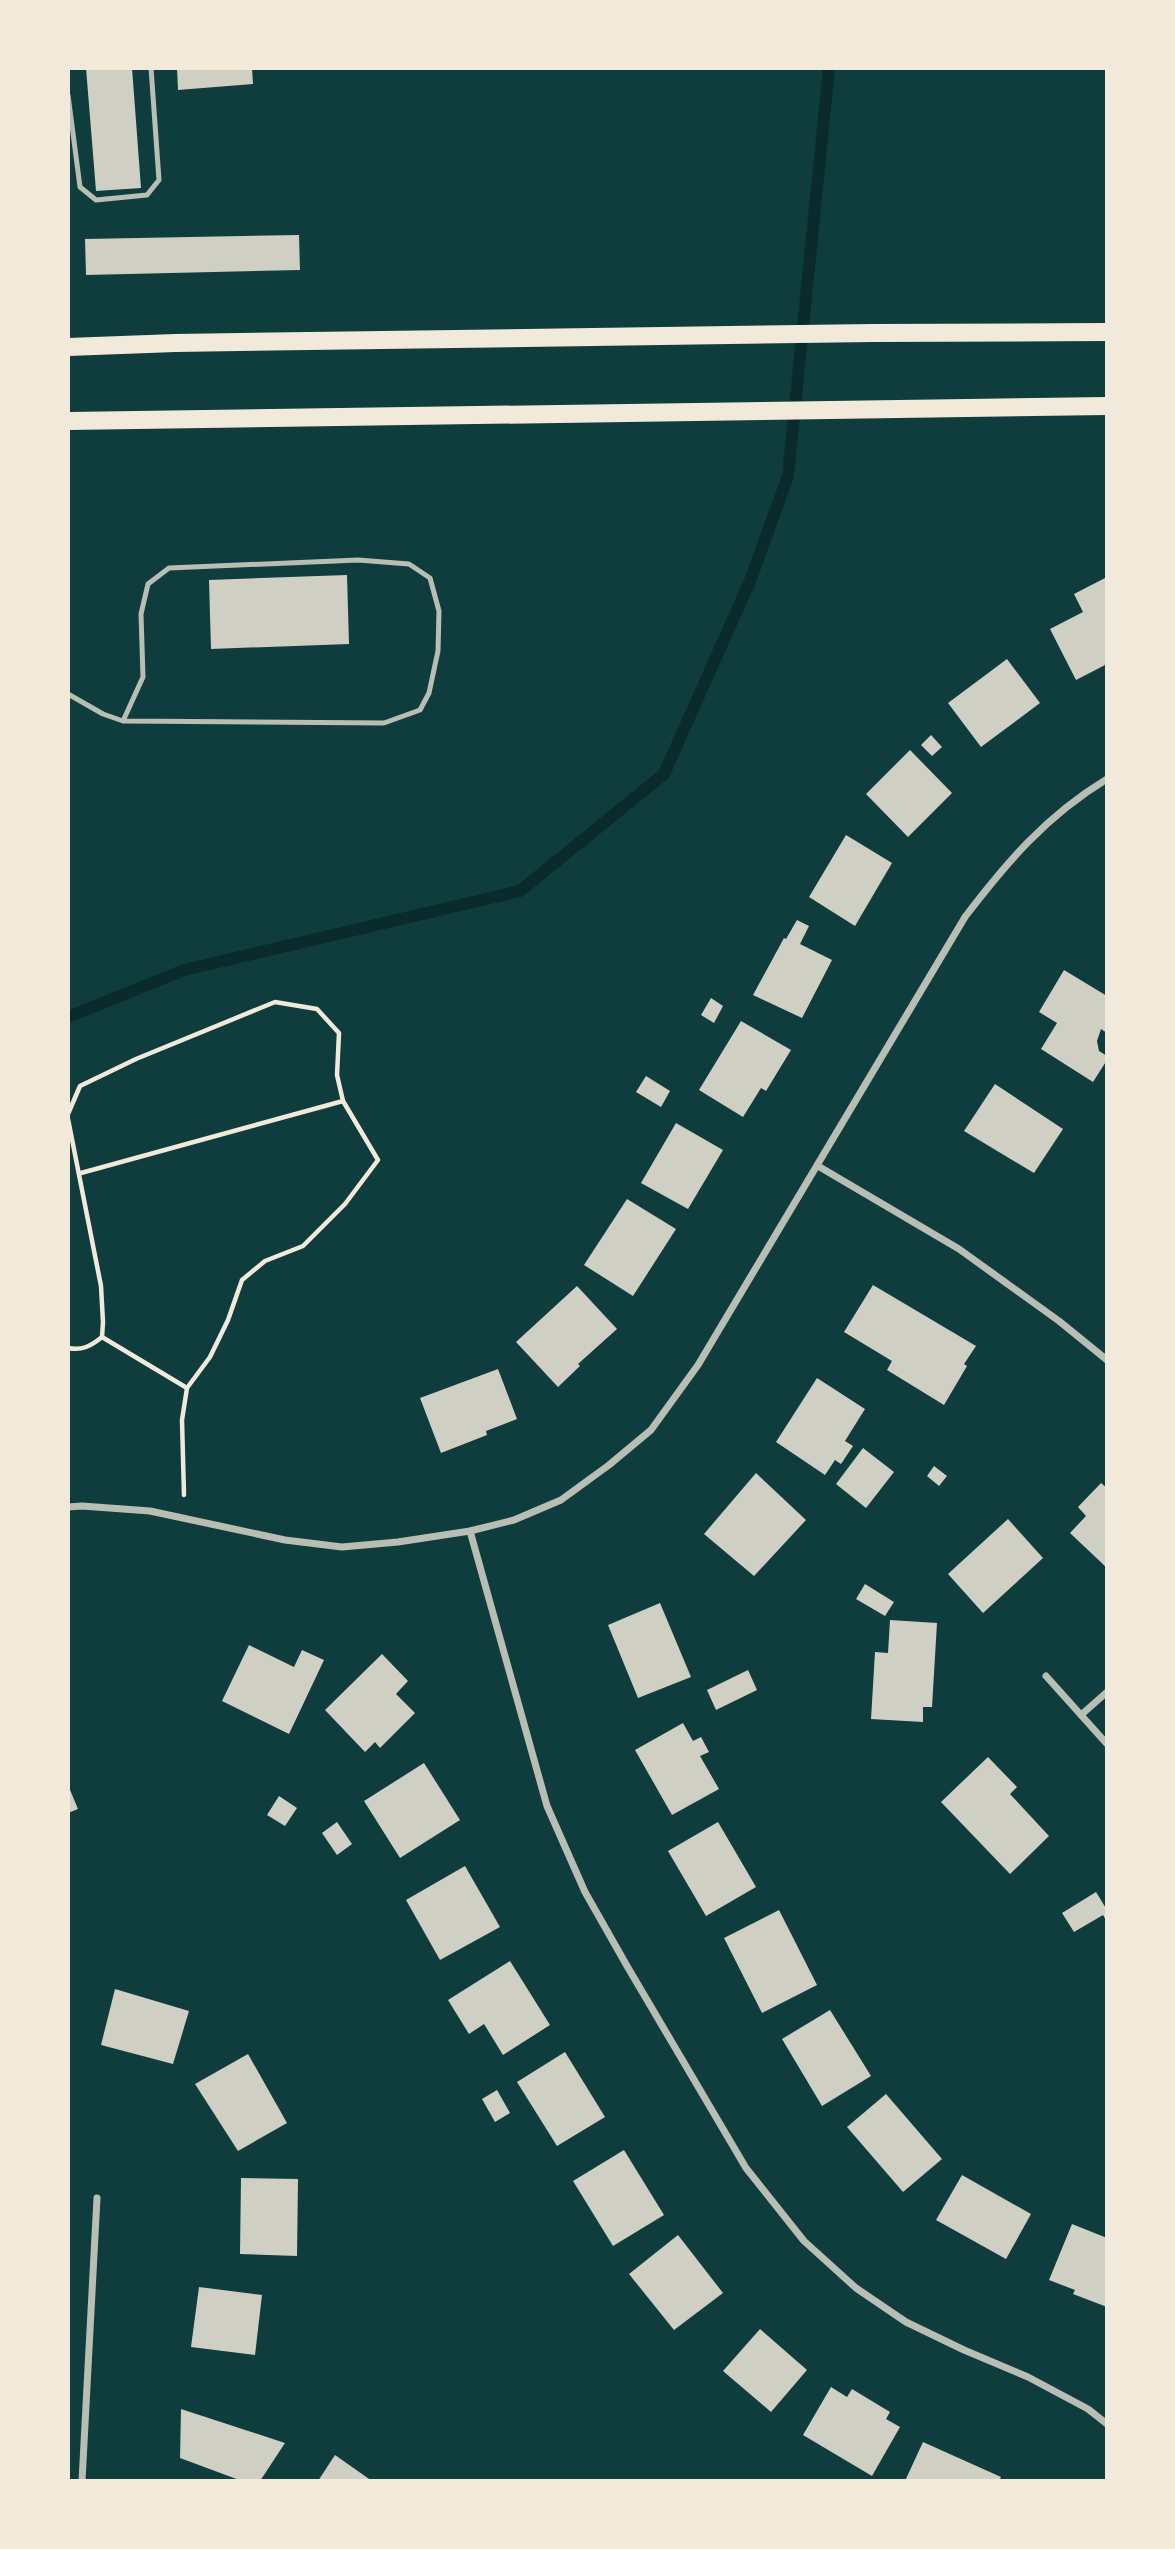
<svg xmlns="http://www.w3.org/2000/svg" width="1175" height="2549" viewBox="0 0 1175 2549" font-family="'PT Serif',serif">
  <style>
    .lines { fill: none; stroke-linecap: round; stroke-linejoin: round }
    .stream { stroke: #0a2a2b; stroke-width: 12 }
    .building { fill: #cfcfc3 }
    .path { stroke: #f1e9da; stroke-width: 4.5 }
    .service { stroke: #b8beb3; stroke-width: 5 }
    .minor { stroke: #b8beb3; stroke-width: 7 }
    .primary { stroke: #f1e9da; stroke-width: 18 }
  </style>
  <rect width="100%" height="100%" fill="#0f3d3e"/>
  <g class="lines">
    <!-- stream -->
    <path class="stream" d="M68 1017 184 970 520 891 664 774 750 581 788 476 829 68"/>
  </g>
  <!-- building -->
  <g class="building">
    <path d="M86 68H132L141 188 96 191Z"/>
    <path d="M177 68H252L253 84 178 90Z"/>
    <path d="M299 235 300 270 86 275 85 239Z"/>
    <path d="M347 575 349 644 211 649 209 580Z"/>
    <path d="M1107 577V664L1076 680 1050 629 1083 612 1074 594Z"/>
    <path d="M1007 659 1040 703 981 747 948 703Z"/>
    <path d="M931 735 942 747 932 756 921 745Z"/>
    <path d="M910 750 952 793 908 837 866 794Z"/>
    <path d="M846 835 892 863 855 926 809 897Z"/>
    <path d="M797 920 809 926 800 944 832 960 802 1018 753 995 784 938 786 939Z"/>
    <path d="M1064 970 1107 996V1033L1101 1029 1097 1041 1099 1051 1107 1056V1060L1093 1082 1041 1049 1057 1023 1039 1012Z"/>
    <path d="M711 998 723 1006 714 1023 701 1015Z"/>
    <path d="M741 1021 791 1050 766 1091 761 1088 743 1117 699 1090Z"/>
    <path d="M646 1076 670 1091 661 1107 636 1092Z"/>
    <path d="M995 1084 1063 1129 1034 1173 964 1131Z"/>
    <path d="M676 1123 723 1150 688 1209 641 1183Z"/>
    <path d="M627 1199 676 1229 633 1296 584 1265Z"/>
    <path d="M873 1285 976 1346 964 1364 967 1366 944 1405 887 1370 892 1361 844 1332Z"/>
    <path d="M577 1286 617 1329 578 1364 580 1366 558 1387 516 1342Z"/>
    <path d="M498 1369 517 1419 486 1431 487 1435 441 1453 420 1398Z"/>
    <path d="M817 1378 865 1409 845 1441 853 1446 841 1464 835 1460 825 1475 776 1442Z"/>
    <path d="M863 1448 894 1472 866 1508 836 1484Z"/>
    <path d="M934 1466 947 1476 939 1486 927 1476Z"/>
    <path d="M756 1473 806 1520 754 1576 704 1534Z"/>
    <path d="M1101 1483 1107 1488V1568L1070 1533 1086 1516 1078 1507Z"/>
    <path d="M1008 1519 1043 1558 983 1613 948 1574Z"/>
    <path d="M865 1584 894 1602 885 1616 856 1599Z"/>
    <path d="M660 1603 691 1677 638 1698 608 1625Z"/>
    <path d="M890 1620 937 1623 932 1707H923V1722L871 1719 875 1652 888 1653Z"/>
    <path d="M249 1645 294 1667 302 1650 324 1660 289 1734 222 1701Z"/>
    <path d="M382 1654 408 1681 396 1694 415 1713 380 1748 375 1742 365 1752 325 1710Z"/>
    <path d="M748 1670 757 1690 716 1710 707 1690Z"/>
    <path d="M683 1723 693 1741 701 1737 709 1752 700 1756 719 1789 672 1815 635 1750Z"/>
    <path d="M988 1757 1017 1787 1010 1794 1049 1836 1010 1874 941 1802Z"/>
    <path d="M424 1763 460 1820 400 1858 364 1801Z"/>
    <path d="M68 1785 78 1809 68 1813Z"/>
    <path d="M279 1796 297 1808 285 1826 267 1815Z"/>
    <path d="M337 1822 352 1844 337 1855 322 1833Z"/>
    <path d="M718 1822 756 1887 706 1916 668 1851Z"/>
    <path d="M465 1866 500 1927 440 1960 406 1900Z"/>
    <path d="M1096 1892 1107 1910V1922L1103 1915 1074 1932 1062 1913Z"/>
    <path d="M779 1910 817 1985 762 2013 724 1938Z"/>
    <path d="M510 1961 550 2025 503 2055 484 2024 469 2034 448 2000Z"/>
    <path d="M115 1989 189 2011 173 2064 101 2045Z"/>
    <path d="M830 2010 871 2076 822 2106 782 2039Z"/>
    <path d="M565 2052 605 2117 557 2146 517 2082Z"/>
    <path d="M248 2054 287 2123 238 2151 195 2084Z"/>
    <path d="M497 2090 510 2113 495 2122 482 2099Z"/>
    <path d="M886 2094 942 2159 903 2192 847 2127Z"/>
    <path d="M624 2150 664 2215 613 2246 573 2181Z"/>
    <path d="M962 2175 1031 2214 1006 2259 936 2220Z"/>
    <path d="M241 2178 298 2179 297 2256 240 2254Z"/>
    <path d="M1072 2224 1107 2238V2307L1073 2294 1075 2290 1049 2280Z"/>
    <path d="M678 2235 723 2293 674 2330 629 2274Z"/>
    <path d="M199 2287 262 2295 255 2355 191 2347Z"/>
    <path d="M760 2329 807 2370 771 2412 723 2371Z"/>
    <path d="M831 2387 847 2397 852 2389 890 2412 886 2419 900 2427 872 2476 803 2435Z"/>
    <path d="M181 2409 285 2443 260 2481H242L180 2458Z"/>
    <path d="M923 2442 1001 2477 999 2481H905Z"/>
    <path d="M335 2455 372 2481H318Z"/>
  </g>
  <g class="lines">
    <!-- path -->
    <g class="path">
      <path d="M68 1114 80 1086 136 1059 275 1002 317 1009 339 1033 337 1075 343 1101 378 1160 345 1204 303 1246 265 1261 242 1280 228 1320 210 1357 187 1388 182 1420 184 1495"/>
      <path d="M68 1119 101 1286 103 1322 102 1337C91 1346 82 1351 68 1348"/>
      <path d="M81 1173 343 1101"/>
      <path d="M102 1337 187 1388"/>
    </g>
    <!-- service -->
    <g class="service">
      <path d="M68 95 80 187 96 200 147 195 159 180 151 68"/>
      <path d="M68 694 103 714 123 721 384 723 420 710 429 693 438 651 439 611 430 578 409 564 358 560 169 568 148 584 141 614 143 677 123 721"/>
    </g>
    <!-- minor -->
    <g class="minor">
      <path d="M818 1166 959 1249 1059 1321 1107 1360"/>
      <path d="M68 1507 82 1506 150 1511 285 1540 342 1547 398 1542 470 1531 514 1520 561 1500 609 1465 651 1430 698 1365 965 917C1007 862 1046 816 1107 779"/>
      <path d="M470 1531 547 1806 585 1892 627 1966 746 2168 804 2241 856 2288 906 2322 964 2350 1028 2377 1088 2409 1107 2424"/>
      <path d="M1046 1676 1107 1744"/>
      <path d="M1081 1715 1107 1692"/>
      <path d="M82 2481 97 2198"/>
    </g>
    <!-- primary -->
    <g class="primary">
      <path d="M68 347 175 343 873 333 1107 332"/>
      <path d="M68 421 1107 406"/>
    </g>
  </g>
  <!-- border -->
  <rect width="1175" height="2549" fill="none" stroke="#f1e9da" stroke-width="140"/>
</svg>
